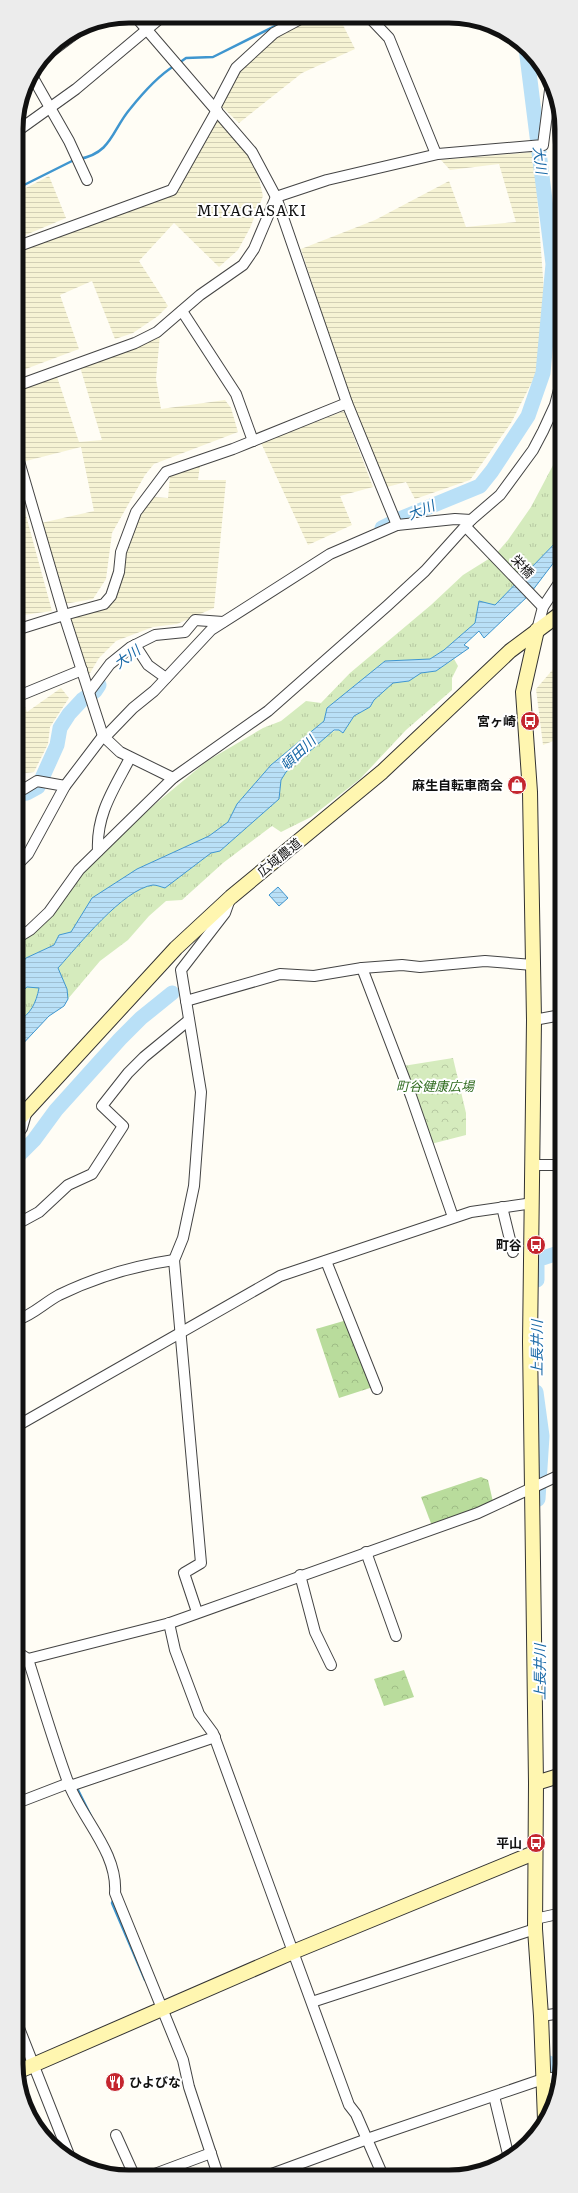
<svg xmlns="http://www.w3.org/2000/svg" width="578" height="2193" viewBox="0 0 578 2193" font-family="Literata,'Noto Sans JP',serif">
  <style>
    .farmland { fill: url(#farmland-rules) }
    .grass { fill: url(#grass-tufts) }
    .forest { fill: url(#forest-crowns) }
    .park { fill: url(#park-crowns) }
    .water { fill: url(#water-rules); stroke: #3f96cf }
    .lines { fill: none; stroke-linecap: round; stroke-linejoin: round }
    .stream { stroke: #3f96cf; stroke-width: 2.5 }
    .river { stroke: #b9e0f7; stroke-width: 15 }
    .street-casing { stroke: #444; stroke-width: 12 }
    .secondary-casing { stroke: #333; stroke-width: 16 }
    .street { stroke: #fff; stroke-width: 10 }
    .secondary { stroke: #fff6b0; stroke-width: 14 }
    .labels { text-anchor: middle; stroke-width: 4; stroke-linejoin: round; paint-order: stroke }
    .street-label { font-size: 13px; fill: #111; stroke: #fff }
    .poi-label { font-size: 13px; font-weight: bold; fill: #111; stroke: #fff; text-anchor: end }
    .park-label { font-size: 13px; font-style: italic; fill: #2f6b1f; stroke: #fff }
    .water-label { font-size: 14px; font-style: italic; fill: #1768a6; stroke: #fff }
    .quarter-label { font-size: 15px; letter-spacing: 1px; fill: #111; stroke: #fff }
    .rim { fill: none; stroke: #111; stroke-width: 5 }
  </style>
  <defs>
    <pattern id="farmland-rules" width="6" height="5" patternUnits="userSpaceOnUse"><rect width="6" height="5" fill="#f6f3d4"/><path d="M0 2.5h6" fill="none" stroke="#d2cfb5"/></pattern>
    <pattern id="grass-tufts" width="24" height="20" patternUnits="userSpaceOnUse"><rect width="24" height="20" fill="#d5ebbd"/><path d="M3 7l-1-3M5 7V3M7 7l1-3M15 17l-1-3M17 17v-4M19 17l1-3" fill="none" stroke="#b6c8a1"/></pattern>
    <pattern id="forest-crowns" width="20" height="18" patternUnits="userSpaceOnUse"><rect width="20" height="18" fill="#b9dc9c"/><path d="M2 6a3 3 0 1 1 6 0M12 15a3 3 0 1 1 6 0" fill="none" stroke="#9ebc85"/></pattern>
    <pattern id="park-crowns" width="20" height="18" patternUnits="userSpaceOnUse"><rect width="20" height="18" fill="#d5ebbd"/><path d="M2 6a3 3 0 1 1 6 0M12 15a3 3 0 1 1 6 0" fill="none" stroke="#b6c8a1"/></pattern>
    <pattern id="water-rules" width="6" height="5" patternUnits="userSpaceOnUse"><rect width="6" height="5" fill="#b9e0f7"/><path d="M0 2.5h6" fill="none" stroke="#9ebfd3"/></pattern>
  </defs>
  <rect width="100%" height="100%" fill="#fffdf5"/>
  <!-- farmland -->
  <g class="farmland">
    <path d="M310 17H331L335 24 342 23 355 49 302 73 239 123 220 105 238 71 276 35Z"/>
    <path d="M217 116 251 159 257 170 263 196 250 228 238 250 219 267 174 223 139 261 168 306 158 316 133 333 115 339 92 281 60 295 79 349 23 370 16 357V251L174 194Z"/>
    <path d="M534 152 544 292 537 372 511 423 470 480 415 499 406 482 387 487 352 405 301 249 375 220 449 181 466 227 516 222 499 164 450 170 441 160Z"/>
    <path d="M49 176 66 218 16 239V193Z"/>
    <path d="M160 334 156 379 161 409 225 400 231 408 238 432 154 464 145 475 112 533 106 579 93 599 64 604 41 523 94 511 81 447 22 462 16 442V389L56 374 79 442 102 440 80 367Z"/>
    <path d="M344 411 373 487 340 496 352 525 308 545 261 443Z"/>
    <path d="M200 465 198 480H226L214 608 177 624 153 627 116 641 99 658 87 678 68 617 104 609 111 602 123 555 139 514 152 497 168 498 170 476Z"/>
    <path d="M16 479 52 611 16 616Z"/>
    <path d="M561 660V738L543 745 536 689Z"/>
    <path d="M61 688 69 698 50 727 48 744 34 772 26 773 16 769V700L22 698 27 712Z"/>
  </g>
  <!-- grass -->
  <g class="grass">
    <path d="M561 450V537L495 605 479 601 475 623 444 650 430 659 385 661 327 708 324 721 271 765 237 804 228 822 209 836 137 869 92 898 71 932 59 935 54 945 26 958 17 970V945L45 922 81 873 154 805 207 761 263 728 281 721 306 701 321 703 350 673 431 605 463 575 495 555 508 540 531 507Z"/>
    <path d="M454 659 458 666 452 678V690L406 730 360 779 311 817 281 832 272 826 223 863 182 900 166 901 149 916 128 940 100 961 67 1000 58 968C78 946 123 889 153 885 157 885 161 887 165 888L211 853 220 851 279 799 281 780 286 772 331 732 339 730 343 733 354 716 370 707 374 700 392 683 409 681 421 673 436 671Z"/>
    <path d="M27 987H39C36 1003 31 1014 17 1022V996Z"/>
  </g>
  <!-- forest -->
  <g class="forest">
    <path d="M347 1320 373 1387 339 1398 316 1329Z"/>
    <path d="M481 1477 488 1480 493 1502 432 1526 421 1497Z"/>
    <path d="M404 1670 414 1697 384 1706 374 1679Z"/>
  </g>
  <!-- park -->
  <path class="park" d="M453 1058 466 1113V1135L431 1144 403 1066Z"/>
  <!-- water -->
  <g class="water">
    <path d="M561 537V553L529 595 484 638 479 631 464 645 469 648 436 671 421 673 409 681 393 683 374 700 370 707 354 716 343 733 339 730H334L286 772 281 780 279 799 220 851 211 853 165 888C161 887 157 885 153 885 123 889 78 946 58 968L67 989 68 999 64 1006 49 1016 17 1050V1022C31 1014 36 1003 39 988L27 987 17 996V970L26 958 54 945 59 935 71 932 92 898 137 869 209 836 228 822 237 804 271 765 324 721 327 708 385 661 430 659 444 650 475 623 479 601 495 605Z"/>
    <path d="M278 887 288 898 279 906 269 895Z"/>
  </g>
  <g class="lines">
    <!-- stream -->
    <g class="stream">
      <path d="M179 63 186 58 213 57 293 17"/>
      <path d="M79 159C112 153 112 130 130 109 142 94 158 76 174 66"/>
      <path d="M16 189 74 160"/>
      <path d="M78 1790 91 1816"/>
      <path d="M114 1898 112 1903 145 1980"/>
    </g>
    <!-- river -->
    <g class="river">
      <path d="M382 528 402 518 480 486 492 471 528 416 543 373 553 264 526 48"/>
      <path d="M18 794 27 793 38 787 57 745 60 728 69 714 82 700 95 691 99 685"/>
      <path d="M17 1157 34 1140 56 1110 120 1039 141 1018 172 993"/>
      <path d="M537 1280V1260L561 1252"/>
      <path d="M536 1392 542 1436 538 1499"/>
      <path d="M549 2063 552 2109"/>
    </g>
    <!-- street casing -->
    <g class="street-casing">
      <g id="street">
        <path d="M135 16 252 152 276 197 347 403 397 525"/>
        <path d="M370 18 389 38 436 154"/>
        <path d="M44 57 88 24"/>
        <path d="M32 76 69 141 87 180"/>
        <path d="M556 103 561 172"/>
        <path d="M215 108 236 68 274 33 304 17"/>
        <path d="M16 132 76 89 163 16"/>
        <path d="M16 247 172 190 217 110"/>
        <path d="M182 311 236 394 253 441"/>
        <path d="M16 386 135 343 157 332 200 295 243 265 254 249 276 197 327 180 438 154 543 145 550 90"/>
        <path d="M16 451 64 615 103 736 120 752 173 778"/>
        <path d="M466 527 543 607"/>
        <path d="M16 630 64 615 104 604 111 596 119 572 121 552 136 512 166 472 233 449 347 403"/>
        <path d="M537 630 543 607 561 580"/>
        <path d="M135 645 148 665 166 678"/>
        <path d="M89 692 110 664 131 647 155 635 185 632 195 620 223 622"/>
        <path d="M16 697 82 670"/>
        <path d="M105 737 133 708 154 691 211 630 330 554 397 525 455 519 471 520"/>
        <path d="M16 789H24L37 781 65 786"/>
        <path d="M98 851C96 814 114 789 130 758"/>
        <path d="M17 865 28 854 65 786 103 736"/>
        <path d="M17 938 30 930 49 912 79 870 173 778 268 711 387 606 425 571 471 520 500 495 533 450 543 431 555 405 561 382"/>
        <path d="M362 968 411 1096 453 1217"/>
        <path d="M186 1001 280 974 314 976 362 968 402 965 420 967 485 961 533 965"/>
        <path d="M534 1020 561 1015"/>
        <path d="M17 1135 22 1128 26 1114"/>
        <path d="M533 1165H561"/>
        <path d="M502 1207 513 1252"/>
        <path d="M17 1224 39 1212 68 1185 92 1174 123 1126 102 1106 128 1073 144 1057 189 1020"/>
        <path d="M326 1261 377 1389"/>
        <path d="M17 1320C33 1315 44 1303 59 1295 96 1277 133 1266 174 1260"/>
        <path d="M17 1426 280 1276 471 1212 533 1203"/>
        <path d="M366 1552 396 1636"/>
        <path d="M300 1575 315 1632 331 1665"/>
        <path d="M197 1612 184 1573 201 1563 174 1260 183 1238 194 1186 201 1092 181 970 225 913 230 899"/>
        <path d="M169 1623 175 1650 199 1714 213 1733 349 2105 356 2114 383 2176"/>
        <path d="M17 1652 28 1659C41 1700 53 1741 68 1782 81 1818 118 1852 115 1893L183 2060 189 2087 218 2175"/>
        <path d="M28 1659 170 1623 478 1513 562 1474"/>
        <path d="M70 1786 215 1737"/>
        <path d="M17 1803 69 1783"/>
        <path d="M535 1919 562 1913"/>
        <path d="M312 2002 535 1929"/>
        <path d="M541 2016 562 2013"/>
        <path d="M17 2023 71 2160"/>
        <path d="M494 2096 509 2158"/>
        <path d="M116 2135 134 2175"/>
        <path d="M152 2175 211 2153"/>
        <path d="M269 2175 370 2138 543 2079 560 2077"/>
      </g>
    </g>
    <!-- secondary casing -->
    <g class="secondary-casing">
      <g id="secondary">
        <path d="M537 630 523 692 530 792 534 1020 530 1342 536 1783 535 1929 541 2016 545 2120"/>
        <path d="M17 1121 176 948 231 897 382 772 510 651 561 613"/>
        <path d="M536 1783 562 1775"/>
        <path d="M17 2072 293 1952 534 1853"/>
      </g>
    </g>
    <!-- street -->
    <use href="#street" class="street"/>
    <!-- secondary -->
    <use href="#secondary" class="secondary"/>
  </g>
  <!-- icons -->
  <defs>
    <g id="bus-disc" transform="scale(1)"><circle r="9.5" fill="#c4262e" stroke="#fff"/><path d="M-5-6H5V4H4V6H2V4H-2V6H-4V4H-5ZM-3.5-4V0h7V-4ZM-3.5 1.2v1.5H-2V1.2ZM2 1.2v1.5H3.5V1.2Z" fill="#fff"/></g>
    <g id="shop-disc" transform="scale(1)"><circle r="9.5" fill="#c4262e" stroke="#fff"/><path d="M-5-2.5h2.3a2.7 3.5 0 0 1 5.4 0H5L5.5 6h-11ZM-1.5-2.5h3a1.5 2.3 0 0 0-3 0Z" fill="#fff"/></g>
    <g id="restaurant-disc" transform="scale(1)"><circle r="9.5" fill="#c4262e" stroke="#fff"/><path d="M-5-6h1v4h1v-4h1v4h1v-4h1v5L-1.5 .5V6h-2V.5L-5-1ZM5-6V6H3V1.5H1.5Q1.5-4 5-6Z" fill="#fff"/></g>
  </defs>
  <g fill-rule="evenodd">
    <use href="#bus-disc" x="530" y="721"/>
    <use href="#shop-disc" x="517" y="785"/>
    <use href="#bus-disc" x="536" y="1245"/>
    <use href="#bus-disc" x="536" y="1843"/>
    <use href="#restaurant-disc" x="115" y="2082"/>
  </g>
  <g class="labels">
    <!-- street labels -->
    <g class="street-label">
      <text transform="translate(523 566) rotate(47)" y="5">栄橋</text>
      <text transform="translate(279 857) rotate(-39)" y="5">広域農道</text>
    </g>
    <!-- poi labels -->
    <g class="poi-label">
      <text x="516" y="726">宮ヶ崎</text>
      <text x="503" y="790">麻生自転車商会</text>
      <text x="522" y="1250">町谷</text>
      <text x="522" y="1848">平山</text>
      <text x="129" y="2087" text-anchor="start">ひよびな</text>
    </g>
    <!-- park labels -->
    <g class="park-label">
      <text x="435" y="1091">町谷健康広場</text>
    </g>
    <!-- water labels -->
    <g class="water-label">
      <text transform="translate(540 160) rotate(83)" y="5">大川</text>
      <text transform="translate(421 510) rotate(-22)" y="5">大川</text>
      <text transform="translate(127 657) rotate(-36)" y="5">大川</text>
      <text transform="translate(298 753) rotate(-44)" y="5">頓田川</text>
      <text transform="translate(537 1348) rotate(-90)" y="5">上長井川</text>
      <text transform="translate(540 1672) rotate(-90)" y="5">上長井川</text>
    </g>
    <!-- quarter labels -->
    <g class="quarter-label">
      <text x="252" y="216">MIYAGASAKI</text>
    </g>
  </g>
  <!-- crop -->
  <path d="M0 0H578V2193H0ZM129 23H449A106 106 0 0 1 555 129V2064A106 106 0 0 1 449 2170H129A106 106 0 0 1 23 2064V129A106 106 0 0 1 129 23Z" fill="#ececec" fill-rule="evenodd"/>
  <path class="rim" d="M129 23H449A106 106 0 0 1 555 129V2064A106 106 0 0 1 449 2170H129A106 106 0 0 1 23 2064V129A106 106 0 0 1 129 23Z"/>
</svg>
